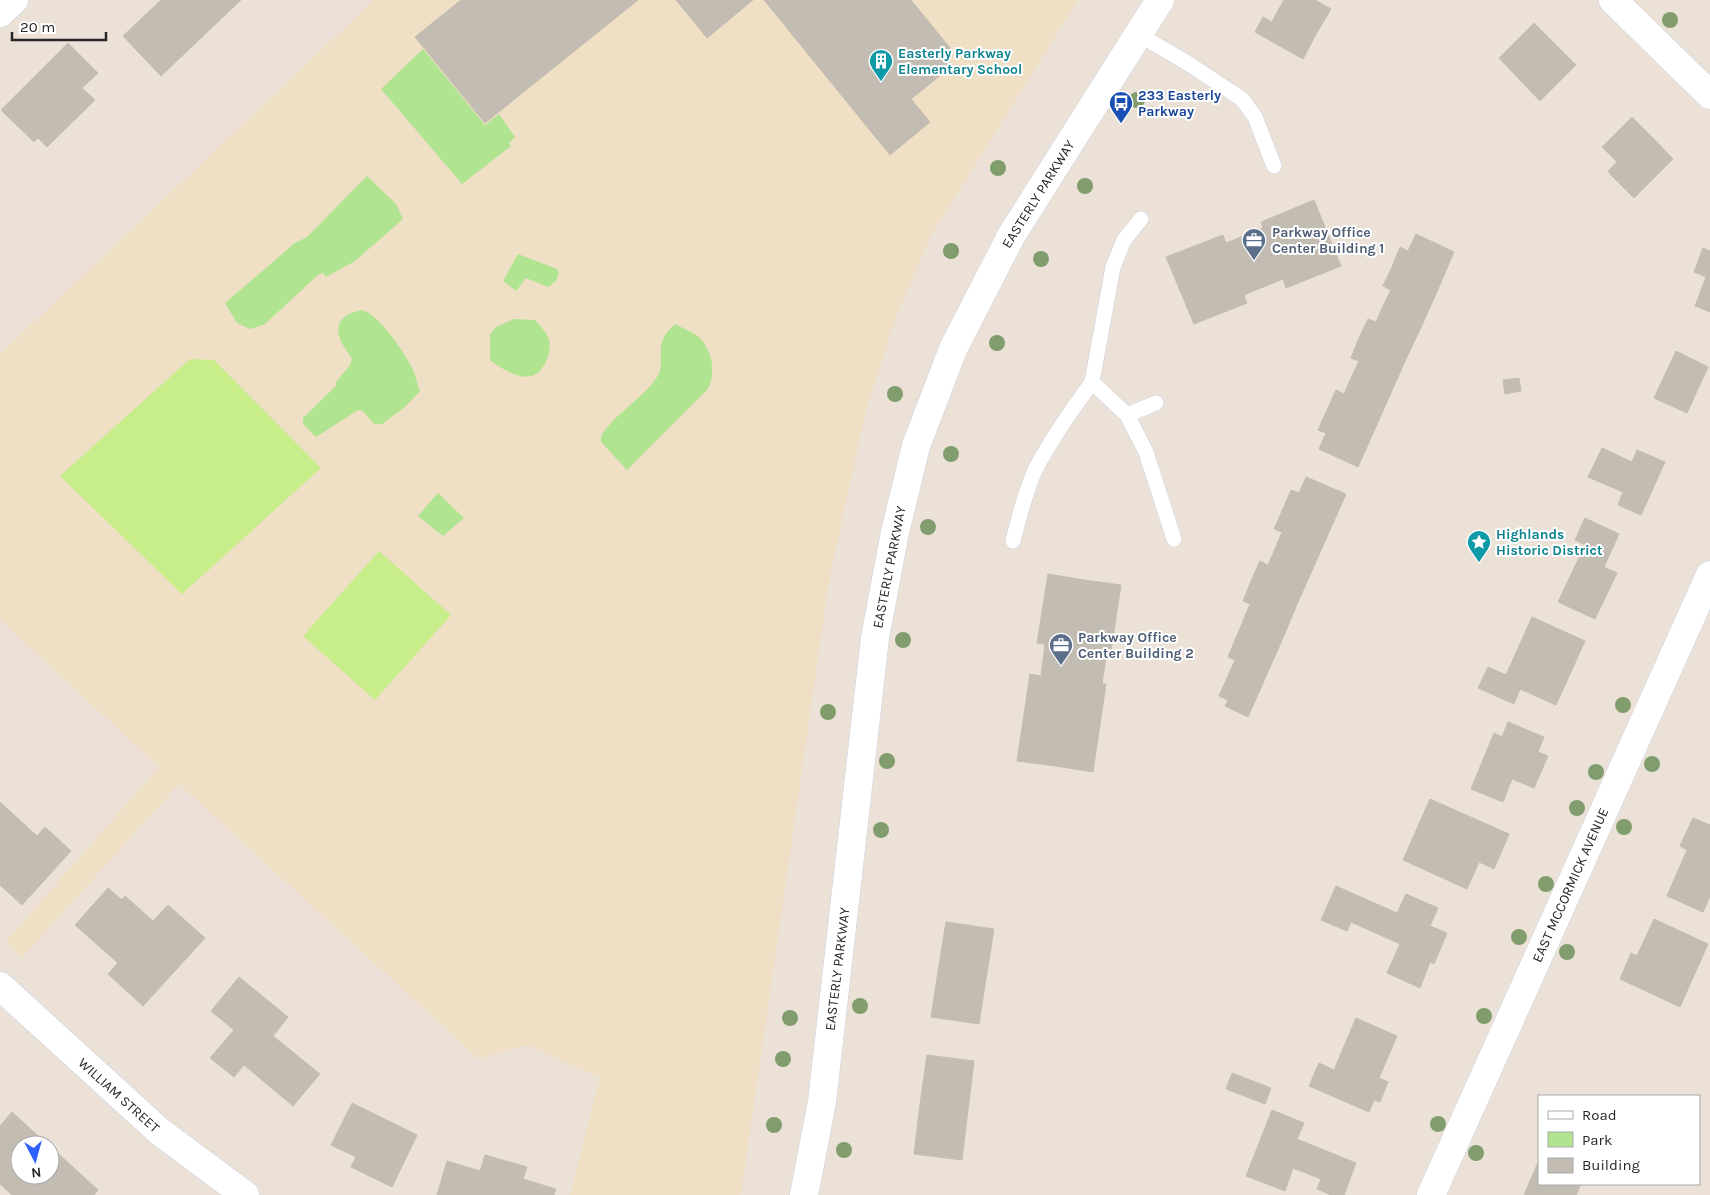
<svg xmlns="http://www.w3.org/2000/svg" width="1710" height="1195" viewBox="0 0 1710 1195" font-family="Karla,sans-serif">
  <style>
    .education { fill: #eedfc5 }
    .green { fill: #b1e491 }
    .pitch { fill: #c8ed8b }
    .building { fill: #c2bcb3; stroke: #c6bdb1 }
    .lines { fill: none; stroke-linecap: round; stroke-linejoin: round }
    .service-casing { stroke: #cdd2e1; stroke-width: 16 }
    .minor-casing { stroke: #cdd2e1; stroke-width: 29 }
    .secondary-casing { stroke: #cdd2e1; stroke-width: 29 }
    .service { stroke: #fff; stroke-width: 15 }
    .minor { stroke: #fff; stroke-width: 28 }
    .secondary { stroke: #fff; stroke-width: 28 }
    .tree { fill: #819d6d }
    .labels { text-anchor: middle; stroke-width: 4; stroke-linejoin: round; paint-order: stroke }
    .culture-label { font-size: 14px; font-weight: bold; fill: #0d838f; stroke: #fff; text-anchor: start }
    .transit-label { font-size: 14px; font-weight: bold; fill: #164399; stroke: #fff; text-anchor: start }
    .street-label { font-size: 14px; fill: #272727; stroke: #fff }
    .service-label { font-size: 14px; font-weight: bold; fill: #4e5e75; stroke: #fff; text-anchor: start }
  </style>
  <rect width="100%" height="100%" fill="#ebe1d7"/>
  <!-- education -->
  <path class="education" d="M374 0H1078L931 236 896 317 866 410 830 576 741 1195H570L600 1078 527 1045 479 1059 179 784 22 958 6 941 159 767 0 620V354Z"/>
  <!-- green -->
  <g class="green">
    <path d="M423 49 485 125 499 114 515 137 509 143 511 146 462 184 381 89Z"/>
    <path d="M367 176 396 204 403 219 355 261 326 277 323 273 318 275 265 324 250 329 237 323 225 303 295 243 307 237Z"/>
    <path d="M518 254 557 269 559 273 556 281 548 287 526 278 516 291 503 281Z"/>
    <path d="M362 310C379 314 404 352 412 368 416 375 417 384 420 391L405 407 382 424H374L363 411 358 410 316 437 303 424V418L336 386V382L350 365 352 358C336 338 328 317 362 310Z"/>
    <path d="M514 319 535 320C540 326 546 331 549 339 552 350 545 372 532 376 518 380 501 368 490 360V334L496 327Z"/>
    <path d="M675 324C682 328 693 332 699 337 713 351 716 373 708 389L627 470 601 442V436C615 413 643 399 657 377 668 361 650 345 675 324Z"/>
    <path d="M438 493 464 518 443 536 418 516Z"/>
  </g>
  <!-- pitch -->
  <g class="pitch">
    <path d="M190 359 214 360 321 468 182 594 60 476Z"/>
    <path d="M379 551 451 615 375 700 303 636Z"/>
  </g>
  <!-- building -->
  <g class="building">
    <path d="M161 0H241L161 76 123 36Z"/>
    <path d="M461 0H638L485 123 415 37Z"/>
    <path d="M676 0H753L707 38Z"/>
    <path d="M764 0H911L950 48 942 54 952 66 911 99 930 122 890 155Z"/>
    <path d="M1284 0H1315L1331 9 1315 36 1276 14Z"/>
    <path d="M1276 14 1315 36 1303 59 1255 32 1263 17 1272 22Z"/>
    <path d="M1534 23 1576 65 1540 101 1499 58Z"/>
    <path d="M68 43 98 73 82 88 95 100 47 147 38 138 34 142 1 110Z"/>
    <path d="M1632 117 1651 136 1611 175 1608 171 1617 162 1602 147Z"/>
    <path d="M1651 136 1673 159 1634 198 1611 175Z"/>
    <path d="M1314 200 1341 266 1286 288 1283 279 1244 295 1247 303 1194 324 1166 257 1223 235 1226 243 1263 228 1261 222Z"/>
    <path d="M1416 234 1454 252 1439 287 1392 267 1400 247 1408 251Z"/>
    <path d="M1703 248 1710 251V312L1695 306 1706 277 1694 272Z"/>
    <path d="M1392 267 1439 287 1423 323 1383 306 1391 290 1383 286Z"/>
    <path d="M1383 306 1423 323 1406 359 1359 338 1368 319 1376 322Z"/>
    <path d="M1359 338 1406 359 1390 395 1351 378 1359 361 1351 358Z"/>
    <path d="M1676 351 1708 367 1687 413 1654 398Z"/>
    <path d="M1351 378 1390 395 1374 431 1327 410 1336 390 1344 394Z"/>
    <path d="M1519 378 1521 391 1505 394 1503 380Z"/>
    <path d="M1327 410 1374 431 1358 467 1319 449 1326 433 1318 430Z"/>
    <path d="M1602 448 1632 462 1637 450 1665 462 1641 515 1618 505 1623 492 1588 477Z"/>
    <path d="M1306 477 1346 494 1330 530 1283 509 1291 490 1299 493Z"/>
    <path d="M1283 509 1330 530 1314 566 1275 549 1282 532 1274 529Z"/>
    <path d="M1585 518 1619 534 1604 567 1617 573 1595 619 1558 602 1585 545 1575 540Z"/>
    <path d="M1275 549 1314 566 1298 602 1251 581 1260 561 1268 565Z"/>
    <path d="M1048 574 1084 580 1056 766 1017 761 1030 674 1041 676 1045 644 1037 643Z"/>
    <path d="M1084 580 1121 585 1111 651H1107L1102 684H1106L1093 772 1056 766Z"/>
    <path d="M1251 581 1298 602 1283 638 1243 621 1250 604 1243 601Z"/>
    <path d="M1532 617 1585 641 1556 705 1520 689 1514 704 1478 688 1488 667 1506 675Z"/>
    <path d="M1243 621 1283 638 1267 674 1228 657Z"/>
    <path d="M1235 660 1267 674 1248 717 1225 706 1228 700 1219 696Z"/>
    <path d="M1508 722 1544 737 1538 752 1548 756 1534 788 1512 779 1503 802 1471 789 1494 733 1502 737Z"/>
    <path d="M1430 799 1509 834 1494 869 1479 862 1467 889 1403 860Z"/>
    <path d="M0 802 37 836 45 827 71 851 22 905 0 885Z"/>
    <path d="M1693 818 1710 825V896L1703 912 1667 896 1687 850 1680 846Z"/>
    <path d="M1336 886 1397 913 1406 894 1438 908 1430 926 1447 933 1434 964 1430 962 1420 988 1387 973 1400 944 1351 922 1347 931 1321 920Z"/>
    <path d="M108 888 122 900 125 896 153 921 168 905 205 938 143 1006 108 974 118 963 75 925Z"/>
    <path d="M1654 919 1708 944 1680 1007 1620 979 1631 953 1637 956Z"/>
    <path d="M946 922 994 929 986 979 938 971Z"/>
    <path d="M938 971 986 979 979 1024 931 1017Z"/>
    <path d="M239 977 288 1017 273 1036 320 1074 293 1106 244 1065 234 1077 210 1058 234 1030 211 1011Z"/>
    <path d="M1356 1018 1397 1036 1379 1078 1388 1082 1380 1102 1374 1100 1369 1112 1309 1086 1319 1063 1334 1070Z"/>
    <path d="M927 1055 974 1061 968 1110 920 1104Z"/>
    <path d="M1232 1073 1271 1088 1265 1104 1226 1089Z"/>
    <path d="M352 1103 417 1135 392 1187 351 1167 356 1157 331 1145Z"/>
    <path d="M920 1104 968 1110 962 1160 914 1154Z"/>
    <path d="M1272 1110 1304 1123 1297 1139 1356 1163 1344 1195H1331L1317 1189 1321 1179 1293 1168 1285 1191 1246 1176Z"/>
    <path d="M12 1112 48 1145H20V1175H50V1146L98 1190 94 1195H12L0 1184V1126Z"/>
    <path d="M485 1155 527 1167 523 1179 556 1189 554 1195H437L447 1161 480 1171Z"/>
    <path d="M1539 1160V1184H1581L1576 1195H1524Z"/>
  </g>
  <g class="lines">
    <!-- service casing -->
    <g class="service-casing">
      <g id="service">
        <path d="M1138 34 1189 64 1242 99 1255 117 1274 166"/>
        <path d="M1141 219 1124 240 1113 267 1092 382 1127 415 1146 452 1174 539"/>
        <path d="M1127 415 1156 403"/>
        <path d="M1013 541C1019 517 1025 493 1035 470 1051 439 1072 410 1092 382"/>
      </g>
    </g>
    <!-- minor casing -->
    <g class="minor-casing">
      <g id="minor">
        <path d="M1613 0 1710 95"/>
        <path d="M0 13 14 0"/>
        <path d="M0 986 159 1131 245 1195"/>
        <path d="M1431 1195 1710 575"/>
      </g>
    </g>
    <!-- secondary casing -->
    <g class="secondary-casing">
      <path id="secondary" d="M804 1195 822 1102 875 638 895 532 916 446 953 349 1011 236 1160 0"/>
    </g>
    <!-- service -->
    <use href="#service" class="service"/>
    <!-- minor -->
    <use href="#minor" class="minor"/>
    <!-- secondary -->
    <use href="#secondary" class="secondary"/>
  </g>
  <!-- trees -->
  <g class="tree">
    <circle cx="1670" cy="20" r="8"/>
    <circle cx="1137" cy="100" r="8"/>
    <circle cx="998" cy="168" r="8"/>
    <circle cx="1085" cy="186" r="8"/>
    <circle cx="951" cy="251" r="8"/>
    <circle cx="1041" cy="259" r="8"/>
    <circle cx="997" cy="343" r="8"/>
    <circle cx="895" cy="394" r="8"/>
    <circle cx="951" cy="454" r="8"/>
    <circle cx="928" cy="527" r="8"/>
    <circle cx="903" cy="640" r="8"/>
    <circle cx="1623" cy="705" r="8"/>
    <circle cx="828" cy="712" r="8"/>
    <circle cx="887" cy="761" r="8"/>
    <circle cx="1652" cy="764" r="8"/>
    <circle cx="1596" cy="772" r="8"/>
    <circle cx="1577" cy="808" r="8"/>
    <circle cx="1624" cy="827" r="8"/>
    <circle cx="881" cy="830" r="8"/>
    <circle cx="1546" cy="884" r="8"/>
    <circle cx="1519" cy="937" r="8"/>
    <circle cx="1567" cy="952" r="8"/>
    <circle cx="860" cy="1006" r="8"/>
    <circle cx="1484" cy="1016" r="8"/>
    <circle cx="790" cy="1018" r="8"/>
    <circle cx="783" cy="1059" r="8"/>
    <circle cx="1438" cy="1124" r="8"/>
    <circle cx="774" cy="1125" r="8"/>
    <circle cx="844" cy="1150" r="8"/>
    <circle cx="1476" cy="1153" r="8"/>
  </g>
  <!-- icons -->
  <defs>
    <g id="building-pin" transform="scale(1.25)"><path d="M0 17L-7.5 6A9.5 9.5 0 1 1 7.5 6Z" fill="#0f9aa8" stroke="#fff"/><path d="M-4-6H4V6H1V3H-1V6H-4ZM-2.5-4.3h1.7v1.8h-1.7ZM.8-4.3h1.7v1.8H.8ZM-2.5-1h1.7V.8h-1.7ZM.8-1h1.7V.8H.8Z" fill="#fff"/></g>
    <g id="bus-pin" transform="scale(1.25)"><path d="M0 17L-7.5 6A9.5 9.5 0 1 1 7.5 6Z" fill="#1a4fb4" stroke="#fff"/><path d="M-5-6H5V4H4V6H2V4H-2V6H-4V4H-5ZM-3.5-4V0h7V-4ZM-3.5 1.2v1.5H-2V1.2ZM2 1.2v1.5H3.5V1.2Z" fill="#fff"/></g>
    <g id="office-pin" transform="scale(1.25)"><path d="M0 17L-7.5 6A9.5 9.5 0 1 1 7.5 6Z" fill="#5c6f8a" stroke="#fff"/><path d="M-6-3h4V-5.5h4V-3h4V5H-6ZM-1-4.5V-3h2v-1.5ZM-6 0V1H6V0Z" fill="#fff"/></g>
    <g id="sight-pin" transform="scale(1.25)"><path d="M0 17L-7.5 6A9.5 9.5 0 1 1 7.5 6Z" fill="#0f9aa8" stroke="#fff"/><path d="M0-6L1.8-2.2L6-1.7L2.9 1.2L3.7 5.4L0 3.3L-3.7 5.4L-2.9 1.2L-6-1.7L-1.8-2.2Z" fill="#fff"/></g>
  </defs>
  <g fill-rule="evenodd">
    <use href="#building-pin" x="881" y="61"/>
    <use href="#bus-pin" x="1121" y="103"/>
    <use href="#office-pin" x="1254" y="240"/>
    <use href="#sight-pin" x="1479" y="542"/>
    <use href="#office-pin" x="1061" y="645"/>
  </g>
  <g class="labels">
    <!-- culture labels -->
    <g class="culture-label">
      <text x="898" y="58">Easterly Parkway<tspan x="898" dy="16">Elementary School</tspan></text>
      <text x="1496" y="539">Highlands<tspan x="1496" dy="16">Historic District</tspan></text>
    </g>
    <!-- transit labels -->
    <g class="transit-label">
      <text x="1138" y="100">233 Easterly<tspan x="1138" dy="16">Parkway</tspan></text>
    </g>
    <!-- street labels -->
    <g class="street-label">
      <text transform="translate(1038 194) rotate(-58)" y="5">EASTERLY PARKWAY</text>
      <text transform="translate(889 567) rotate(-79)" y="5">EASTERLY PARKWAY</text>
      <text transform="translate(1570 885) rotate(-66)" y="5">EAST MCCORMICK AVENUE</text>
      <text transform="translate(837 969) rotate(-83)" y="5">EASTERLY PARKWAY</text>
      <text transform="translate(119 1095) rotate(42)" y="5">WILLIAM STREET</text>
    </g>
    <!-- service labels -->
    <g class="service-label">
      <text x="1272" y="237">Parkway Office<tspan x="1272" dy="16">Center Building 1</tspan></text>
      <text x="1078" y="642">Parkway Office<tspan x="1078" dy="16">Center Building 2</tspan></text>
    </g>
  </g>
  <!-- legend -->
  <rect x="1538" y="1095" width="162" height="90" fill="#ffffff" stroke="#a9a9a9"/>
  <rect x="1548" y="1111" width="25" height="8" fill="#ffffff" stroke="#a9a9a9"/>
  <text x="1582" y="1120" font-size="15" fill="#272727">Road</text>
  <rect x="1548" y="1132" width="25" height="15" fill="#b1e491" stroke="#a9a9a9"/>
  <text x="1582" y="1145" font-size="15" fill="#272727">Park</text>
  <rect x="1548" y="1158" width="25" height="15" fill="#c2bcb3" stroke="#a9a9a9"/>
  <text x="1582" y="1170" font-size="15" fill="#272727">Building</text>
  <!-- north arrow -->
  <g transform="translate(35 1160) rotate(174)"><circle r="24" fill="#ffffff" stroke="#a9a9a9"/>
  <path d="M0-4L9 19L0 12L-9 19Z" fill="#3061ff"/>
  <text y="-8" font-size="14" font-weight="bold" text-anchor="middle" fill="#272727">N</text>
  </g>
  <!-- scale -->
  <path d="M12 32v8h94v-8" fill="none" stroke="#272727" stroke-width="2.5"/>
  <text x="20" y="32" font-size="15" fill="#272727" stroke="#ffffff" stroke-width="4" paint-order="stroke">20 m</text>
</svg>
